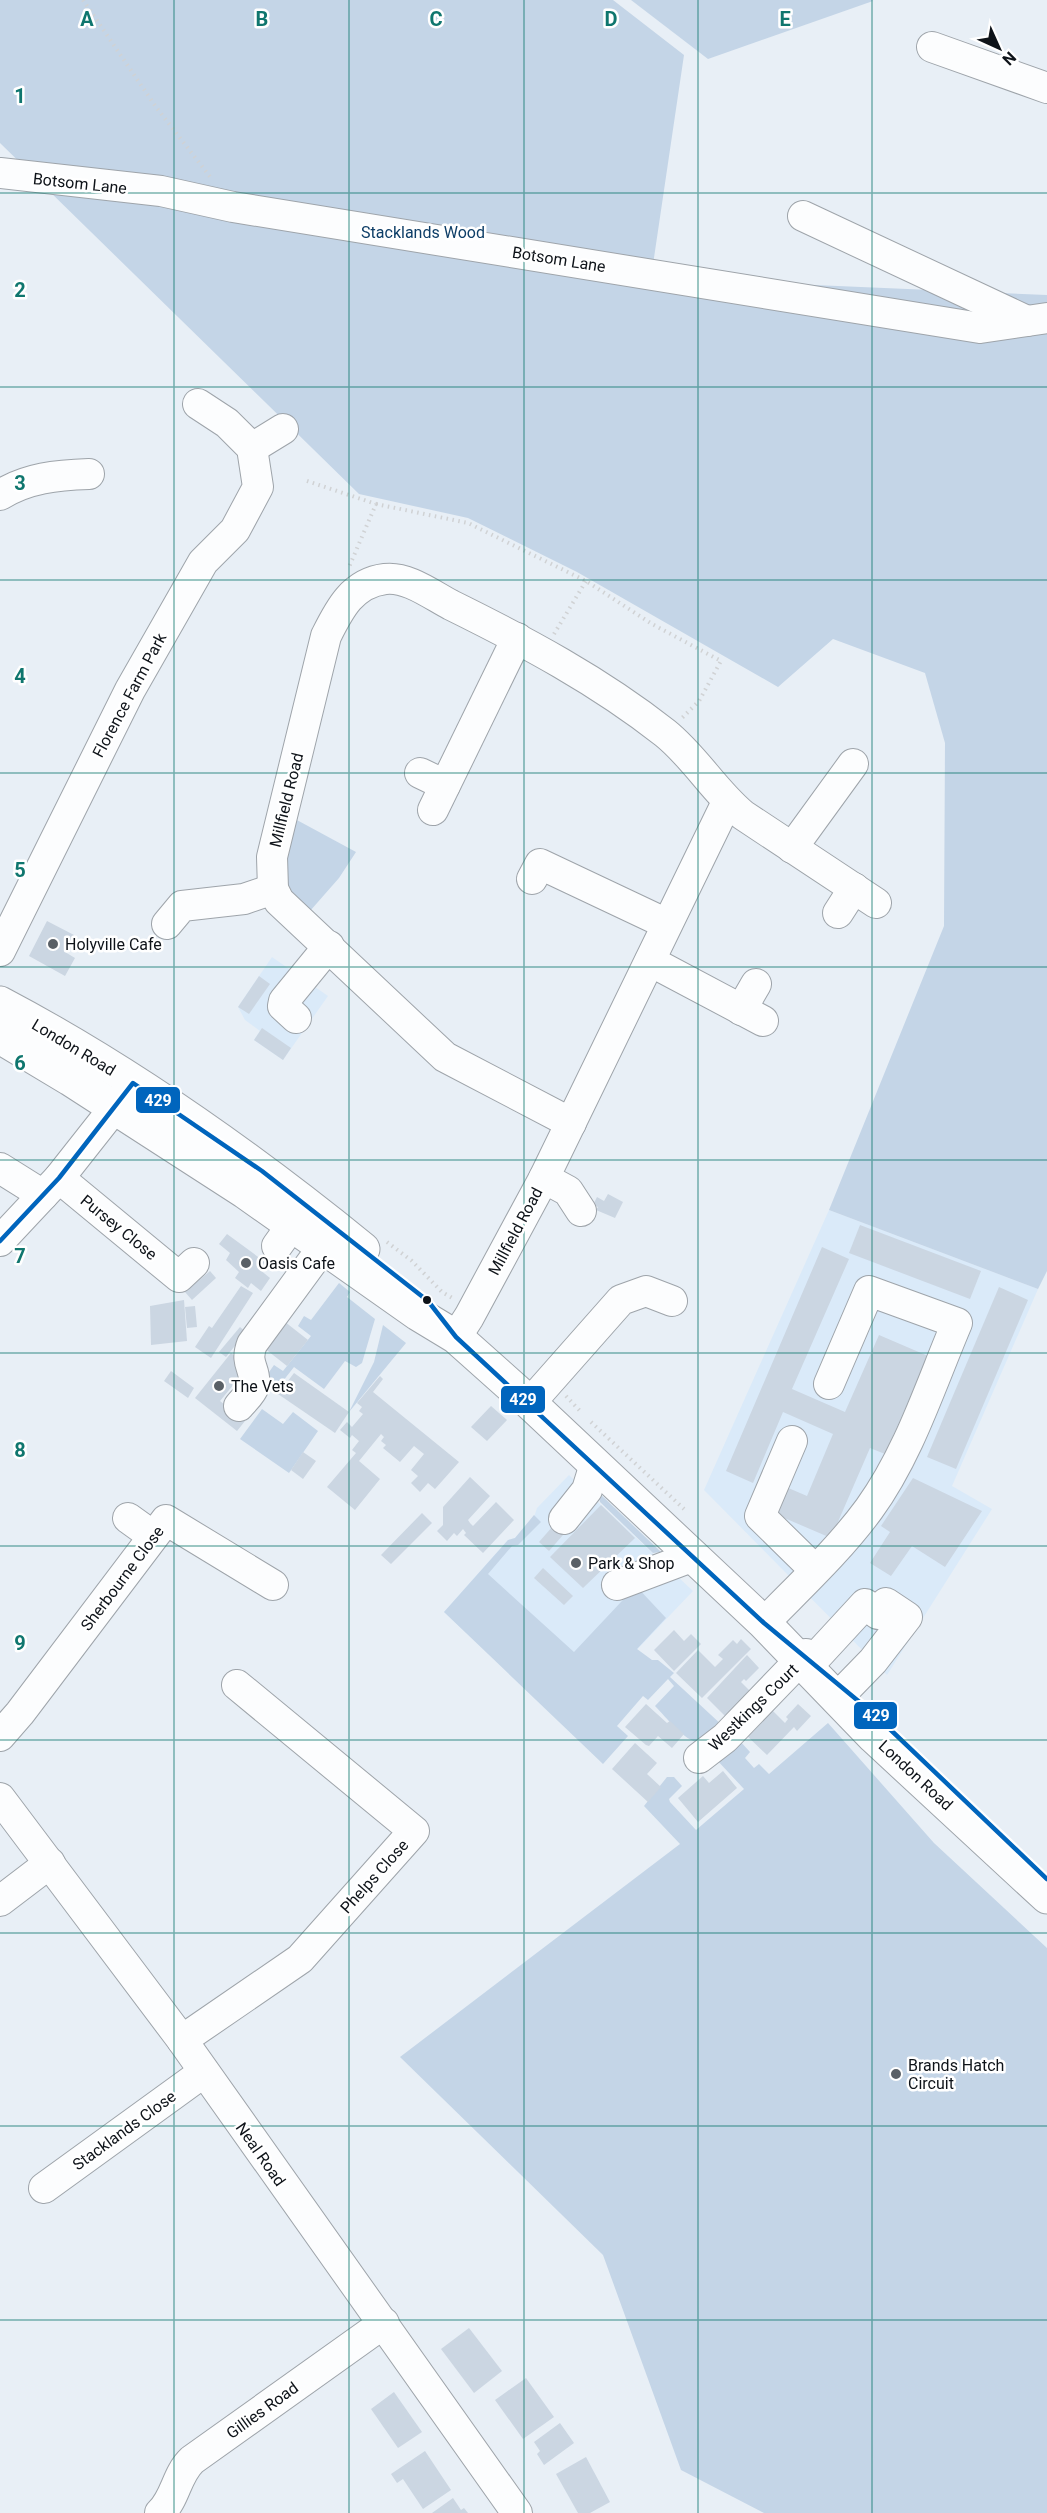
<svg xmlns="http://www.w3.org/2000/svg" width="1047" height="2513" viewBox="0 0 1047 2513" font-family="Roboto,sans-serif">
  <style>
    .built { fill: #daeaf9 }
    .green { fill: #c4d5e7 }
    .building { fill: #cbd6e2 }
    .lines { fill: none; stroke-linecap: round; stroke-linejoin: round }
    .minor-casing { stroke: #9ea4aa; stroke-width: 32 }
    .major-casing { stroke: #9ea4aa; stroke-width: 35 }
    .path { stroke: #d0d2d4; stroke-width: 4; stroke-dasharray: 1.5 4.5; stroke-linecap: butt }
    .minor { stroke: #fcfdfe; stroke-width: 30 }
    .major { stroke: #fcfdfe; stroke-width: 33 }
    .bus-1-casing { stroke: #fff; stroke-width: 9 }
    .bus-1 { stroke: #0065bd; stroke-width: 4.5 }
    .grid { fill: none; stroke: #0f766e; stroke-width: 1.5; stroke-opacity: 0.55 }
    .poi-dot { fill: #5a6066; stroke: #fff; stroke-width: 2 }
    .bus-dot { fill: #0e1319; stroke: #fff; stroke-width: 2 }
    .labels { text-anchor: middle; stroke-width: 5; stroke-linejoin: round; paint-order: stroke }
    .street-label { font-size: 16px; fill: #0e1319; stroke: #fff }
    .park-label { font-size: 16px; fill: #0e3e67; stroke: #fff }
    .poi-label { font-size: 16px; fill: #0e1319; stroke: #fff; text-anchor: start }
    .grid-label { font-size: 20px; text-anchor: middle; font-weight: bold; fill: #0f766e; stroke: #fff; stroke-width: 5; stroke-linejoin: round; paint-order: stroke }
    .line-badge { stroke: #fff; stroke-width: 2 }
    .badge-label { font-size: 16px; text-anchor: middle; font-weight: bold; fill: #fff }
  </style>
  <rect width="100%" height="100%" fill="#e8eff6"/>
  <!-- built -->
  <g class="built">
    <path d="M272 957 328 996 283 1060 254 1040 260 1031 245 1020 238 1007Z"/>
    <path d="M829 1210 1038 1289 952 1486 992 1509 887 1675 704 1490Z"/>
    <path d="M569 1475 693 1591 565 1725 444 1612 508 1540 515 1538 534 1517 537 1508Z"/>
  </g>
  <!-- green -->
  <g class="green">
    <path d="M0 0H613L684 55 651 278 1047 295V1271L1038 1289 829 1210 944 926 945 743 925 673 833 639 778 687 577 572 468 518 359 494 0 143Z"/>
    <path d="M631 0H872L873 1 708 59Z"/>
    <path d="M295 819 356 852 339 878 310 911C272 877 285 864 295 819Z"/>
    <path d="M339 1283 350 1292 347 1297 375 1319 362 1363 356 1367 345 1361 324 1389 294 1367 279 1386 267 1375 274 1365 283 1371 311 1336 298 1326 304 1316 311 1320Z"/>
    <path d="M383 1325 406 1343 349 1412 374 1362Z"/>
    <path d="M262 1409 283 1424 293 1412 318 1431 289 1473 240 1439Z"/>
    <path d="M599 1493 661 1552 653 1553 600 1502Z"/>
    <path d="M534 1515 541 1522 518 1545 512 1546 488 1574 574 1652 636 1586 666 1618 637 1649 652 1660H658L674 1673 670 1677 724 1727 700 1743C684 1741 666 1717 655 1706L674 1686 668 1679 648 1700 643 1696 617 1726 628 1736 603 1764 444 1612 508 1540 515 1538Z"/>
    <path d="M828 1723 934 1843 1047 1948V2513H764L681 2470 603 2255 400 2057 680 1844 644 1806 667 1777H674L682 1786 669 1799 670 1802 696 1830 744 1789 715 1758 739 1740 750 1752 745 1758 754 1768 759 1764 769 1774Z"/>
  </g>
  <!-- building -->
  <g class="building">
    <path d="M47 921 74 935 65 952 75 958 65 976 29 956Z"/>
    <path d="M259 976 270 984 249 1014 238 1007Z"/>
    <path d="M262 1028 291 1048 283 1060 254 1040Z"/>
    <path d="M608 1194 623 1202 615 1218 596 1210 598 1207 593 1205 597 1197 604 1201Z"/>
    <path d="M860 1225 981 1271 970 1299 849 1253Z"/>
    <path d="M227 1234 265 1262 259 1269 270 1278 261 1291 251 1283 248 1288 235 1278 239 1272 226 1260 230 1253 219 1244Z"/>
    <path d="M822 1247 849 1259 792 1389 845 1412 879 1335 928 1356 885 1454 870 1448 831 1538 775 1514 786 1487 807 1496 833 1434 783 1412 753 1483 726 1471Z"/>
    <path d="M210 1271 216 1278 192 1300 185 1292Z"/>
    <path d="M241 1286 253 1293 211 1358 195 1347 209 1326 212 1328Z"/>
    <path d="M999 1287 1028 1300 956 1469 927 1457Z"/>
    <path d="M184 1300 187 1341 151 1345 150 1306Z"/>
    <path d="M195 1306 197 1327 187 1328 185 1307Z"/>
    <path d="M280 1318 308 1340 287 1366 259 1344Z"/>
    <path d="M240 1327 246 1332 226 1357 219 1352Z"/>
    <path d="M231 1353 240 1360 235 1367 243 1373 220 1401 245 1421 237 1431 195 1398Z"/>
    <path d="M171 1371 194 1388 188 1398 164 1381Z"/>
    <path d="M294 1373 349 1412 335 1433 278 1394Z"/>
    <path d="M380 1376 383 1379 373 1392 459 1462 435 1489 428 1483 420 1492 411 1483 418 1476 411 1470 424 1454 414 1446 400 1462 383 1448 386 1445 381 1441 384 1437 381 1434 359 1461 380 1479 355 1510 327 1487 356 1453 352 1450 359 1441 352 1435 350 1438 340 1430 347 1422 352 1427 363 1414 359 1411 362 1407 357 1403Z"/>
    <path d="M491 1406 507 1420 487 1441 471 1427Z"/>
    <path d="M303 1452 316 1461 303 1479 291 1470Z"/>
    <path d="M470 1477 490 1496 468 1520 470 1523 473 1526 496 1502 514 1520 483 1553 464 1535 466 1533 463 1529 457 1536 454 1533 447 1541 437 1531 443 1525V1507Z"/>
    <path d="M913 1478 982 1511 945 1567 912 1546 891 1576 870 1563 890 1532 881 1526Z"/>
    <path d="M601 1505 635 1538 583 1588 550 1557Z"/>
    <path d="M422 1513 432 1523 391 1564 381 1555Z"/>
    <path d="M553 1526 563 1535 549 1551 539 1542Z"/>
    <path d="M543 1568 573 1596 564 1605 534 1578Z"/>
    <path d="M674 1630 684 1641 691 1634 701 1644 674 1671 654 1650Z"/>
    <path d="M741 1639 751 1649 702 1698 676 1673 698 1650 715 1667 723 1659 718 1655 733 1640 737 1644Z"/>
    <path d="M747 1655 759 1668 746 1681 744 1679 741 1682 755 1696 730 1721 707 1698Z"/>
    <path d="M646 1704 667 1723 670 1721 684 1734 672 1748 658 1736 649 1746 646 1745 625 1727Z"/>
    <path d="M798 1704 811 1716 797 1731 794 1727 767 1755 745 1734 770 1708 785 1723 788 1719 786 1717Z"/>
    <path d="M635 1743 657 1763 647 1774 661 1787 648 1802 612 1769Z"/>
    <path d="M723 1771 737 1788 698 1822 678 1798 703 1776 709 1783Z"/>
    <path d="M469 2328 502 2371 474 2393 441 2349Z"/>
    <path d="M526 2378 554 2417 523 2439 495 2400Z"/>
    <path d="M394 2392 422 2432 398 2448 371 2409Z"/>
    <path d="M560 2423 574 2443 544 2465 537 2454 540 2451 534 2442Z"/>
    <path d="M425 2451 451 2490 423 2509 403 2479 397 2483 391 2474Z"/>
    <path d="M586 2457 610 2502 590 2513H578L556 2474Z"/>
    <path d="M453 2498 461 2510 464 2508 468 2513H432Z"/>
  </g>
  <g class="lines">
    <!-- minor casing -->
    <g class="minor-casing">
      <g id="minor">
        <path d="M932 47 1047 88"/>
        <path d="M0 173 161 191 233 207 980 328 1047 318"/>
        <path d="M803 216 1027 321"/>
        <path d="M252 448 283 429"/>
        <path d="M0 495C27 478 57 475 89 474"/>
        <path d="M420 773 445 785"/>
        <path d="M433 810 517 638"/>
        <path d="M792 848 853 764"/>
        <path d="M532 879 540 864 667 924"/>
        <path d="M838 913 854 888"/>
        <path d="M167 924 182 906 244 899 273 889"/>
        <path d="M0 951 130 690 203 562 235 530 258 487 252 448 227 423 198 404"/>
        <path d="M650 961 763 1021"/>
        <path d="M741 1010 756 984"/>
        <path d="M296 1018 283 1006 284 1001 329 946"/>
        <path d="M571 1123 445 1057 279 901 273 889 272 857 326 636C339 610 352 583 385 579 407 576 432 595 451 605 526 642 599 681 665 733 695 757 714 791 743 815L876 903"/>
        <path d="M0 1168 43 1195"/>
        <path d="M59 1178 179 1277 194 1263"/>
        <path d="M544 1178 568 1191 581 1211"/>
        <path d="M0 1241 59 1178 130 1088"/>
        <path d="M277 1246 307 1204"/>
        <path d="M456 1337 469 1317 544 1178 727 802"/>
        <path d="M530 1403 621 1300 646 1291 672 1301"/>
        <path d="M239 1406C244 1400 252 1393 254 1386 257 1369 244 1365 252 1344L337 1228"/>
        <path d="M792 1441 760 1516 815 1570"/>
        <path d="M128 1518 153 1536"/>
        <path d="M564 1519 587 1490 595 1464"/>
        <path d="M617 1585 694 1556"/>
        <path d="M764 1623C800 1586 839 1550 869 1509 909 1454 931 1384 957 1323L869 1291 829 1384"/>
        <path d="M806 1668 865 1604 878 1614 886 1603 907 1617 873 1661 836 1699"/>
        <path d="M0 1736 20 1713 166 1520 273 1585"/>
        <path d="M699 1758 725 1738 806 1654"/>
        <path d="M0 1798 182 2040 517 2513"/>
        <path d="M0 1901 50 1863"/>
        <path d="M182 2040 300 1959 414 1831 237 1685"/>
        <path d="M44 2188 204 2072"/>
        <path d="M160 2513C176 2498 176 2475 192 2460L384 2323"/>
      </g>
    </g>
    <!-- major casing -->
    <g class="major-casing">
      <g id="major">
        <path d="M0 1003C129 1071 251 1158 363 1249"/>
        <path d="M0 1037 70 1079 245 1192 418 1314 456 1337 530 1403 764 1623 874 1737 1047 1897"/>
      </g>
    </g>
    <!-- path -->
    <g class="path">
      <path d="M83 0 156 107 211 178"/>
      <path d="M307 481 376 504 349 567"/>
      <path d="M376 504 468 523 586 581 652 624 721 661 699 701 682 718"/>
      <path d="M554 634 586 581"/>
      <path d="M387 1242 412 1261 442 1292 454 1299"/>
      <path d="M566 1396 581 1412"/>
      <path d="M591 1422 684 1509"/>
    </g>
    <!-- minor -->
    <use href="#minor" class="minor"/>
    <!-- major -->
    <use href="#major" class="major"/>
    <!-- bus-1 casing -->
    <g class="bus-1-casing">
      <path id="bus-1" d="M0 1241 59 1178 133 1083 262 1171 428 1301 456 1337 764 1623 874 1714 1047 1879"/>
    </g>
    <!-- bus-1 -->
    <use href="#bus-1" class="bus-1"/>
  </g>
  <!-- grid -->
  <path class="grid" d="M174 0V2513M349 0V2513M524 0V2513M698 0V2513M872 0V2513M0 193H1047M0 387H1047M0 580H1047M0 773H1047M0 967H1047M0 1160H1047M0 1353H1047M0 1546H1047M0 1740H1047M0 1933H1047M0 2126H1047M0 2320H1047"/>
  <!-- markers -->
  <g class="poi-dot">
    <circle cx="53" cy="944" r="6"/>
    <circle cx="246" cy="1263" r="6"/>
    <circle cx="219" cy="1386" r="6"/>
    <circle cx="576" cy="1563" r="6"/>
    <circle cx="896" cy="2074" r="6"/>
  </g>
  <circle class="bus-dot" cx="427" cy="1300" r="5"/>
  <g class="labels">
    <!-- street labels -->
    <g class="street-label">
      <text transform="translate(80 183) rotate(6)" y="6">Botsom Lane</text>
      <text transform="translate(559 259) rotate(9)" y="6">Botsom Lane</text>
      <text transform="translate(129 695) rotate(-62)" y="6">Florence Farm Park</text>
      <text transform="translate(286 800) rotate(-76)" y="6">Millfield Road</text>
      <text transform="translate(74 1047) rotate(31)" y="6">London Road</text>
      <text transform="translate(119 1227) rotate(39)" y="6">Pursey Close</text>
      <text transform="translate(515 1231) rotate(-62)" y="6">Millfield Road</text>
      <text transform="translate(122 1578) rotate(-53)" y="6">Sherbourne Close</text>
      <text transform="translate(753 1707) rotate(-44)" y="6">Westkings Court</text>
      <text transform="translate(916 1775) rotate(43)" y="6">London Road</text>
      <text transform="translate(374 1876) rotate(-48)" y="6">Phelps Close</text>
      <text transform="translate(124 2130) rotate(-36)" y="6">Stacklands Close</text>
      <text transform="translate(261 2154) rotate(55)" y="6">Neal Road</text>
      <text transform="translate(262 2410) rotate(-36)" y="6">Gillies Road</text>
    </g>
    <!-- park labels -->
    <g class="park-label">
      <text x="423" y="238">Stacklands Wood</text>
    </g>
    <!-- poi labels -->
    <g class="poi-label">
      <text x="65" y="950">Holyville Cafe</text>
      <text x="258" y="1269">Oasis Cafe</text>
      <text x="231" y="1392">The Vets</text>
      <text x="588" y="1569">Park &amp; Shop</text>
      <text x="908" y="2071">Brands Hatch<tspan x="908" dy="18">Circuit</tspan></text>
    </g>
  </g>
  <g class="grid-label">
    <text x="87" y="26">A</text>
    <text x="262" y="26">B</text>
    <text x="436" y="26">C</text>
    <text x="611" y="26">D</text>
    <text x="785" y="26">E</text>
    <text x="20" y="103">1</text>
    <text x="20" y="297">2</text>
    <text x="20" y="490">3</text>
    <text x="20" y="683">4</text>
    <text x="20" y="877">5</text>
    <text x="20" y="1070">6</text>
    <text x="20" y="1263">7</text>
    <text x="20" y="1457">8</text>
    <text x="20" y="1650">9</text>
  </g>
  <g class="line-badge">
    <rect x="135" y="1086" width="46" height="28" rx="6" fill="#0065bd"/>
    <rect x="500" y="1385" width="46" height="29" rx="6" fill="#0065bd"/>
    <rect x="853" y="1701" width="45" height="29" rx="6" fill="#0065bd"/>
  </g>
  <g class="badge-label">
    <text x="158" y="1106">429</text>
    <text x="523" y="1405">429</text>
    <text x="876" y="1721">429</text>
  </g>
  <!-- north arrow -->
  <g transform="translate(999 48) rotate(135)" stroke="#ffffff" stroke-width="4.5" paint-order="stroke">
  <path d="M0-4.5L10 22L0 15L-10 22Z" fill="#0e1319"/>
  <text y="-9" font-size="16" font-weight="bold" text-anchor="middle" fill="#0e1319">N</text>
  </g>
</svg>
